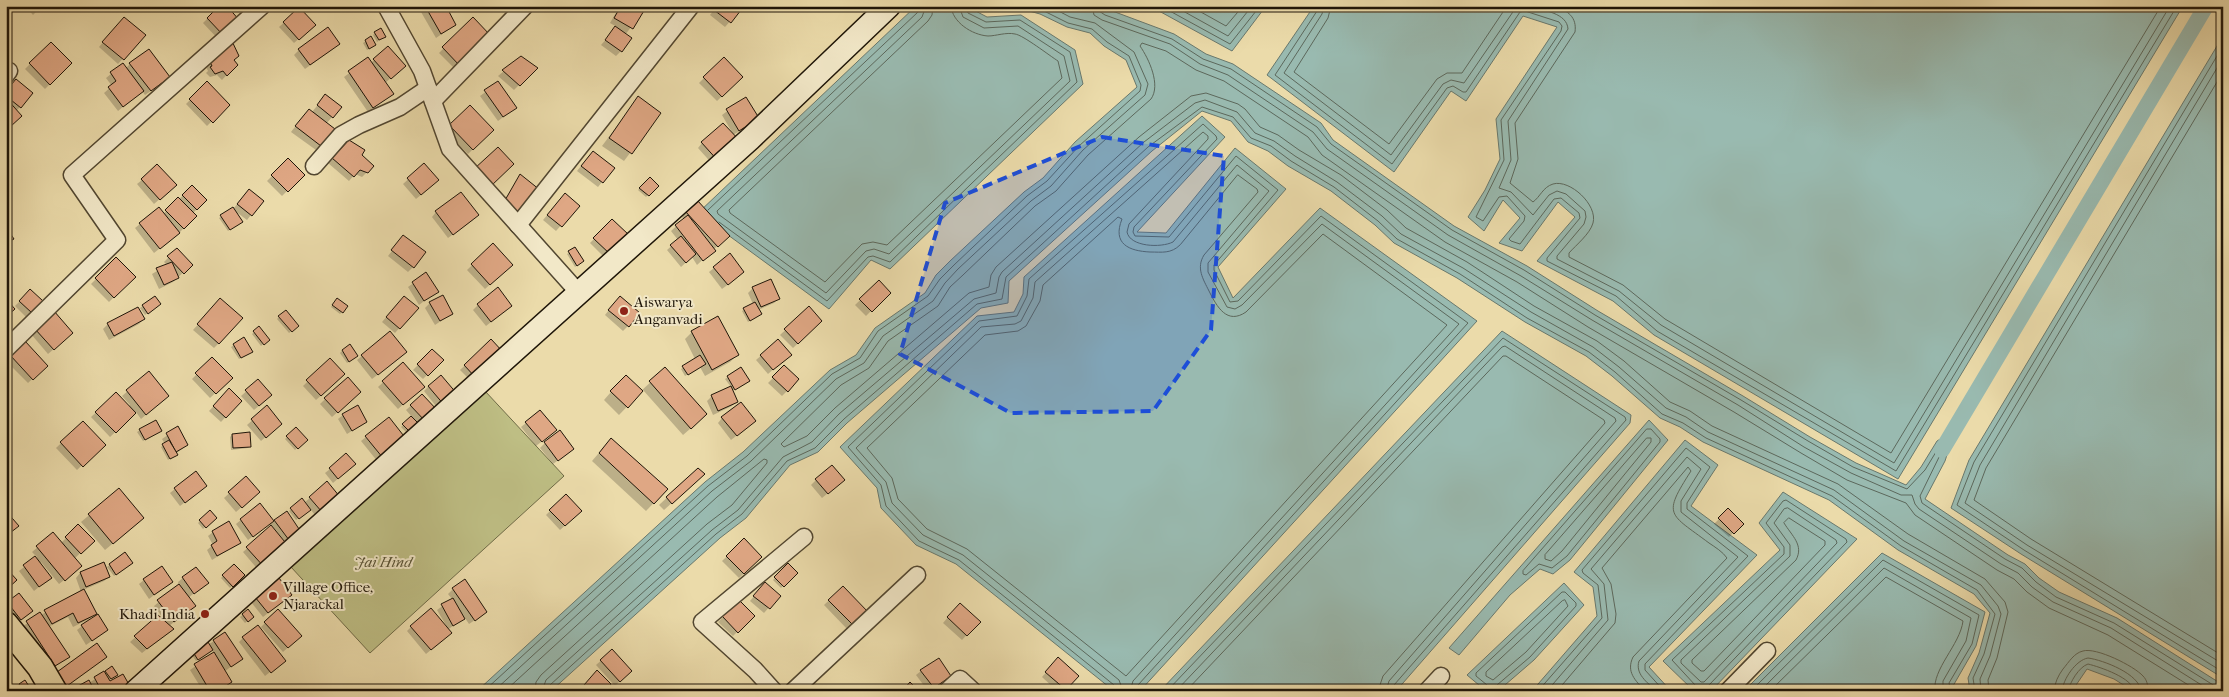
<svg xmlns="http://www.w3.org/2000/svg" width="2229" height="697" viewBox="0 0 2229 697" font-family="'IM FELL French Canon',serif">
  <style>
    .green { fill: #bebe84; stroke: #6e6a46 }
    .water { fill: #99bab0; stroke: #68786d }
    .shadow { fill: #0003 }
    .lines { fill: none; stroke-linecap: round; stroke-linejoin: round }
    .shore { stroke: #5c685c; stroke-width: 1 }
    .canal { stroke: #99bab0; stroke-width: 16 }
    .building { fill: #dfa784; stroke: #1e1508 }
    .street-casing { stroke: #514630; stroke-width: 19 }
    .secondary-casing { stroke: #1e1508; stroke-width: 25 }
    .primary-casing { stroke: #1e1508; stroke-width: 28 }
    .street { stroke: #f2e8c8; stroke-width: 16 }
    .secondary { stroke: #f2e8c8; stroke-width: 22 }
    .primary { stroke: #ebdbaa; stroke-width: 25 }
    .marked { fill: #1d4ed8; fill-opacity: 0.2; stroke: #1d4ed8; stroke-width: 4; stroke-dasharray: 10 6; stroke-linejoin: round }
    .poi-dot { fill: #8f2418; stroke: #f2e8c8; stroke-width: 2 }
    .labels { text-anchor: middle; stroke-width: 4; stroke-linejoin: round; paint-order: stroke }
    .poi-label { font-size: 15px; fill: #1e1508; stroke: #f2e8c8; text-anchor: start }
    .park-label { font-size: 15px; font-style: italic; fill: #565033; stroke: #f2e8c8 }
  </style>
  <rect width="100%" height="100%" fill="#ebdbaa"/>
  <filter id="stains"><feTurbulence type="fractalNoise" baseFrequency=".004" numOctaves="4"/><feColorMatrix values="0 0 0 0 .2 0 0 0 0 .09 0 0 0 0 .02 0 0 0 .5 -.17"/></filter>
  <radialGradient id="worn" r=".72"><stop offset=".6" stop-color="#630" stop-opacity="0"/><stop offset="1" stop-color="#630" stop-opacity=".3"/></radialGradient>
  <!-- green -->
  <path class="green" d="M485 391 564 476 370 653 291 567Z"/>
  <!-- water -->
  <g class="water">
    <path d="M916 6H966L987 17 1021 15 1075 50 1083 84 890 269 871 260 829 309 698 213Z"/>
    <path d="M1011 6H1099L1174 34 1206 54 1233 64 1321 123 1333 140 1454 226 1527 266 1598 311 1743 396 1810 437 1856 463 1906 485 1921 467 1937 441 1955 430 1945 461 1925 499 2008 555 2025 564 2039 578 2059 592 2117 618 2223 685V691H2133L2114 679 2087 669 2072 691H1970L1968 678 1979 653 1990 613 1974 594 1898 550 1829 500 1703 442 1680 427 1660 418 1612 376 1586 356 1525 322 1457 278 1394 243 1375 225 1331 191 1288 166 1268 151 1248 142 1231 121 1202 111 1152 151 1009 281 1008 303 981 308 847 423 818 452 790 465 746 518 720 538 551 691H477L705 482 743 452 830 370 856 355 875 328 925 293 936 275 950 261 1024 192 1043 178 1075 142 1137 87 1126 60 1104 46 1090 33 1067 27 1040 14Z"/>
    <path d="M1162 6H1266L1232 51 1159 11Z"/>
    <path d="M1314 6H2183L1898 479 1654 335 1613 301 1537 261 1575 217 1558 202 1522 251 1499 243 1520 218 1503 200 1484 231 1468 217 1485 190 1500 159 1496 119 1557 27 1523 16 1466 101 1451 91 1394 172 1267 75Z"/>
    <path d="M2223 36V678L2021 554 1951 508 1969 460Z"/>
    <path d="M1202 116 1225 137 1137 232 1166 233 1235 148 1286 189 1218 267 1233 298 1320 208 1477 321 1140 691H1114L956 564 916 545 881 508 877 488 840 447 977 316 1014 312 1023 294 1024 277Z"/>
    <path d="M1502 331 1631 415 1630 423 1396 691H1160Z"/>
    <path d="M1649 420 1668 440 1570 560 1553 574 1540 569 1510 595 1459 655 1449 648Z"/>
    <path d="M1685 440 1718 465 1691 506 1757 555 1649 667 1671 691H1532L1597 616 1593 587 1574 572Z"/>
    <path d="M1783 492 1857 539 1711 691H1694L1663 661 1780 550 1759 523Z"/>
    <path d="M1882 553 1985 612 1976 646 1953 686 1958 691H1744Z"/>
    <path d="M1564 583 1584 605 1534 660 1498 691H1486L1467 675Z"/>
  </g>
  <!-- shadow -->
  <g class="shadow">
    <path d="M25 6H42L33 15Z"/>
    <path d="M112 6H124L118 12Z"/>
    <path d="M220 6 238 21 219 40 203 23Z"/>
    <path d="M620 6H638L644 10 625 35 621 51 616 56 601 45 617 27 610 23Z"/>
    <path d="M717 6 739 11 725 27 710 15Z"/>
    <path d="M426 7 455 25 436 38 421 12Z"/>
    <path d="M299 9 314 25 294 43 279 27Z"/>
    <path d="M473 19 490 36 455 69 439 53Z"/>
    <path d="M119 23 144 35 118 64 99 47Z"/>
    <path d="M375 33 384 37 377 42 373 35Z"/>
    <path d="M371 38 373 47 367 50 363 43Z"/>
    <path d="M231 41 233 61 236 65 222 80 217 75 210 77 206 73 208 71 206 67Z"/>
    <path d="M51 43 71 63 45 89 25 69Z"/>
    <path d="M388 47 400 70 385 83 392 94 368 112 344 77 368 59 371 63Z"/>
    <path d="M334 48 305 69 294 55 299 50Z"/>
    <path d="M521 57 536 68 514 90 498 76Z"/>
    <path d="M724 58 742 77 717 101 699 83Z"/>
    <path d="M123 64 126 68 130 64 164 82 145 95 142 91 118 111 104 93 112 86 106 78Z"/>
    <path d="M207 83 228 105 207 126 186 104Z"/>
    <path d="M498 83 510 112 498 121 480 96Z"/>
    <path d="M6 92 20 107 16 111 21 116 6 129Z"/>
    <path d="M638 98 660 113 624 161 602 146Z"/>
    <path d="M745 98 753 123 733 135 715 167 698 148 702 143 733 134 722 115Z"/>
    <path d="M321 101 332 117 326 124 333 129 316 150 291 132 304 115 312 112Z"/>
    <path d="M470 107 493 130 468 154 445 131Z"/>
    <path d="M350 141 367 172 362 177 355 174 349 181 328 163Z"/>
    <path d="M588 157 613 168 598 187 577 171Z"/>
    <path d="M288 160 303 175 282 196 267 181Z"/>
    <path d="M424 165 433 185 416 199 403 184Z"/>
    <path d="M520 176 516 219 500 207Z"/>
    <path d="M650 178 657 186 646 197 638 190Z"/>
    <path d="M142 180 170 190 154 204 137 184Z"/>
    <path d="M192 187 206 200 193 213 196 216 179 233 154 253 135 228 140 224 163 214Z"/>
    <path d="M244 196 262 201 247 220 235 211 239 223 228 231 219 218 233 209Z"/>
    <path d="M560 200 578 206 556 231 543 220Z"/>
    <path d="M697 202 728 236 697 265 692 257 681 267 667 250 678 240 671 231 684 219 682 217Z"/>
    <path d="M436 212 473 220 448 238 432 217Z"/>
    <path d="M612 221 627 236 605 258 590 243Z"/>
    <path d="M399 242 413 267 408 272 388 256Z"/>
    <path d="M493 245 507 269 485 289 467 270Z"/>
    <path d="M177 249 191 265 173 282 159 289 152 274 167 265 164 262Z"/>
    <path d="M574 249 581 263 575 267 567 254Z"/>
    <path d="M116 259 134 277 109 302 91 284Z"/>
    <path d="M714 268 738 277 722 289 709 272Z"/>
    <path d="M426 274 437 291 419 305 408 287Z"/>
    <path d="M770 281 779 298 774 303 758 310 760 314 748 322 742 311 753 304 748 293 753 288Z"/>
    <path d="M879 282 889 293 866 316 855 305Z"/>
    <path d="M30 291 41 301 26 317 15 306Z"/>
    <path d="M155 297 157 306 145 315 140 308Z"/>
    <path d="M335 301 342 312 340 314 331 307Z"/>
    <path d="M399 302 417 308 395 333 382 322Z"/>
    <path d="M615 302 628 326 623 331 605 315Z"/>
    <path d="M430 303 451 314 435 325 425 308Z"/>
    <path d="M216 305 219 343 214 348 193 330Z"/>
    <path d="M478 305 506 310 486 326 473 310Z"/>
    <path d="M809 308 821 321 793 348 780 335Z"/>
    <path d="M279 317 296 328 289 333 277 319Z"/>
    <path d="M144 319 139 324 109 340 103 329 108 324Z"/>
    <path d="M259 328 268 340 261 346 252 334Z"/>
    <path d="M36 329 67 338 48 354 31 334Z"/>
    <path d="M692 332 737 355 730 362 705 376 700 367 685 376 681 369 695 359 685 339Z"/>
    <path d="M244 339 249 354 239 359 231 347Z"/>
    <path d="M491 341 471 381 460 370Z"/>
    <path d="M778 341 785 359 768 374 756 360Z"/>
    <path d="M342 351 355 358 347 363 340 353Z"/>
    <path d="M432 351 442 360 423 379 413 370Z"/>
    <path d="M11 356 46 366 28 383 6 361Z"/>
    <path d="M362 356 401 357 372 379 357 360Z"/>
    <path d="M212 359 231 378 210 398 192 379Z"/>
    <path d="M330 360 339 379 316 400 303 386Z"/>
    <path d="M403 364 418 391 398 409 378 387Z"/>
    <path d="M784 367 798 380 782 396 768 383Z"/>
    <path d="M665 369 698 422 683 435 643 390 619 415 604 400 618 384 641 391Z"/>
    <path d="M741 369 746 383 732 391 736 402 732 406 713 415 707 401 712 396 731 387 725 379Z"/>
    <path d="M149 373 163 400 141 419 136 412 110 437 91 417 116 394 128 407 130 405 122 396Z"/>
    <path d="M347 378 360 392 332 417 320 404Z"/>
    <path d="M258 381 266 400 254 410 241 396Z"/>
    <path d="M429 386 451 400 439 410 424 391Z"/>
    <path d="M229 390 240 401 221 422 209 411Z"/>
    <path d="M422 396 436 411 410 436 401 427 412 417 406 410Z"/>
    <path d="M267 407 276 428 261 441 247 425Z"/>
    <path d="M343 415 366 422 347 434 338 419Z"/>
    <path d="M722 418 750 425 731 440 718 423Z"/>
    <path d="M155 421 160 431 143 441 137 432Z"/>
    <path d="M83 422 104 444 77 470 56 448Z"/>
    <path d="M526 423 550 435 536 446 521 427Z"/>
    <path d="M178 428 187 445 168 460 161 447 165 444 162 439Z"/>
    <path d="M296 429 306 440 295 450 285 439Z"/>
    <path d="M232 435 250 446 248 448 231 450 230 437Z"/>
    <path d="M366 437 405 440 378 462 361 441Z"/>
    <path d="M545 443 568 453 553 464 540 448Z"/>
    <path d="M604 447 667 489 646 511 592 461Z"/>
    <path d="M330 469H349L333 483 325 473Z"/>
    <path d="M698 469 696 481 664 510 659 505Z"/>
    <path d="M246 478 254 496 236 512 224 498Z"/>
    <path d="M816 480 839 484 822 498 811 485Z"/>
    <path d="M327 483 338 497 316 516 310 509 296 520 289 511 302 500 304 503Z"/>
    <path d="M206 486 180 506 170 493 175 489Z"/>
    <path d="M119 490 135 525 105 550 81 522Z"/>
    <path d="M566 495 581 511 560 530 546 515Z"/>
    <path d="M259 505 273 522 286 513 300 531 260 572 243 552 271 527 269 524 248 540 236 524Z"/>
    <path d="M1728 510 1742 524 1729 537 1714 524Z"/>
    <path d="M210 512 215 518 203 529 198 523Z"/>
    <path d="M78 526 93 541 74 559 76 571 59 584 41 562 40 564 50 578 34 591 19 571 37 557 32 552 53 534 61 543Z"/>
    <path d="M213 532 239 543 212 560 207 550 213 545 208 536Z"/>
    <path d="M744 540 761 557 739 578 722 561Z"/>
    <path d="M125 554 129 565 114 576 107 567Z"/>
    <path d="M104 564 109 577 104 581 83 590 95 613 89 619 73 627 68 617 48 627 68 657 50 670 22 627 40 614 41 615 81 592 76 578 80 573Z"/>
    <path d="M234 565 244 575 230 588 221 578Z"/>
    <path d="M788 565 796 573 781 588 773 580Z"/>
    <path d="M183 578 207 583 188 598 189 610 169 626 168 633 142 653 130 642 158 617 166 622 154 606 179 585 178 582Z"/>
    <path d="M144 580 172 581 149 599 139 584Z"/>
    <path d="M843 587 867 613 849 631 824 605Z"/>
    <path d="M453 589 481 616 469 624 465 618 447 630 445 638 426 654 407 631 411 627H447L437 610 452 599 448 594Z"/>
    <path d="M760 589 779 596 764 613 750 601Z"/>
    <path d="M19 594 27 615 16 624 6 612V604Z"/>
    <path d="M256 598 285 600 263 617 251 602Z"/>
    <path d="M739 602 753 616 733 636 718 622Z"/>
    <path d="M955 609 979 622 962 640 943 623Z"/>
    <path d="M248 611 253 617 245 623 240 617Z"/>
    <path d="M265 623 296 640 283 652 261 627Z"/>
    <path d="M82 626 107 630 86 645 77 630Z"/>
    <path d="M243 638 279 665 265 676 239 642Z"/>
    <path d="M214 641 241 659 224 672 231 682 226 687 219 691H203L190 670 214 653 212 649 196 661 192 655Z"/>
    <path d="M612 651 630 671 615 686 596 665Z"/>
    <path d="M1058 659 1077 676 1064 691H1057L1042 677Z"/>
    <path d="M921 671 950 676 928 691 916 675Z"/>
    <path d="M106 672 114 677 108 681 126 691H95L93 688 91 691 89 683Z"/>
    <path d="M597 672 603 691 580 690Z"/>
    <path d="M20 685 30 691H16Z"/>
  </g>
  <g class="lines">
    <!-- shore -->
    <g class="shore">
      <path d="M926 6 922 17 717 211 718 214 826 293 866 251 874 249 889 254 1070 81 1064 56 1018 26 984 28 963 17 959 6"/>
      <path d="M933 6 932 15 928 21 729 210 730 213 825 282 862 244 873 242 887 245 1062 78 1058 61C1050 56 1023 35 1015 34 1006 32 996 36 988 36 972 35 952 22 951 6"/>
      <path d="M1092 6 1094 15 1102 20 1170 44 1200 64 1228 75 1313 132 1327 149 1448 235 1521 276 1592 320 1738 405 1804 447 1851 473 1901 495H1912L1915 504 1919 509 2001 564 2018 573 2032 587 2053 602 2111 628 2211 691"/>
      <path d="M1098 6 1099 11 1105 15 1172 39 1203 59 1231 69 1317 127 1331 144 1452 230 1524 270 1595 315 1741 400 1808 441 1853 467 1907 489 1925 470 1939 447H1942L1943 449 1920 496 1922 503 2005 559 2022 568 2036 582 2056 597 2114 623 2218 688 2223 689"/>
      <path d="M1166 6 1168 10 1230 44 1260 6"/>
      <path d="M1174 6 1228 36 1252 6"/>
      <path d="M1190 6 1226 26 1243 6"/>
      <path d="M1317 6V11L1275 75 1392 164 1447 88 1453 86 1463 92H1466L1520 12 1525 11 1559 22 1562 26 1561 31 1501 120 1504 160 1476 217 1483 221 1499 197 1507 196 1525 216 1524 221 1509 239 1511 241 1520 244 1554 199 1561 198 1579 213 1580 218 1547 258V261L1616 296 1657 331 1896 471 2177 6"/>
      <path d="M1324 6 1322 14 1284 73 1391 155 1443 84 1451 80 1464 83 1517 6"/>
      <path d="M1331 6 1328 18 1294 72 1389 144 1437 79 1447 73H1462L1507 6"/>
      <path d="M1531 6C1544 11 1567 13 1568 29L1508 121 1511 160 1499 188 1511 192 1533 215 1549 195 1557 191 1566 194 1585 211 1586 217 1584 224 1557 256V259L1619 291 1661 325 1894 463 2170 6"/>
      <path d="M1555 6C1568 11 1577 17 1575 32L1515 123 1518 159 1510 183 1533 202C1540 197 1543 187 1553 184 1570 179 1598 205 1593 223 1590 234 1576 245 1569 253V257L1623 285 1665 319 1891 453 2161 6"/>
      <path d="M2223 46 1974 462 1957 505 2024 550 2223 672"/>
      <path d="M2223 58 1980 465 1965 503 2027 545 2223 664"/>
      <path d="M2223 72 1986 468 1974 500 2031 539 2223 656"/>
      <path d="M1238 175 1257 189 1258 192 1204 255C1196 268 1203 279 1209 291 1217 307 1227 325 1246 312L1323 234 1447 325 1126 676 967 549 927 529 898 499 892 478 867 448 985 335 1018 331 1026 326 1040 301 1043 285 1118 217 1122 219C1112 244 1129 251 1150 252 1162 252 1171 254 1180 245Z"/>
      <path d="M708 210 918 12 919 6"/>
      <path d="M719 222 827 301 868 257 873 256 890 262 1077 82 1070 52 1020 20 986 22 968 13 965 6"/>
      <path d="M1647 429H1651L1660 439V442L1567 556 1552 568 1539 564 1526 575 1523 574V571Z"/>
      <path d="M1647 438H1651V442L1562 551 1551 561 1545 559V555Z"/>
      <path d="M1788 508 1836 540 1837 543 1704 682H1701L1681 663V660L1790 556V545L1774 523 1784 509Z"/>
      <path d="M1789 518 1825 541V545L1704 671H1701L1692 663V660L1796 560C1804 545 1792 536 1784 523Z"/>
      <path d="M1565 600 1568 606 1526 652 1493 680 1486 676V672L1562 601Z"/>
      <path d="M484 691 708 486 747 456 832 374 860 358 878 331 928 296 940 279 954 265 1027 196 1047 181 1079 146 1140 91 1141 85 1129 56 1107 42 1092 29 1068 23 1042 10 1030 6"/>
      <path d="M494 691 712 491 751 461 836 379 864 363 883 336 933 301 945 283 958 269 1031 201 1051 186 1083 150 1145 95 1148 84 1134 52 1095 23 1070 17 1049 6"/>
      <path d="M505 691 717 497 764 459 767 460V463L732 505 707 524 541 675 536 682 535 691"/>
      <path d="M542 691 546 680 712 530 738 510 783 457 812 442 839 414 974 299 996 293 999 277 1002 272 1144 142 1195 103 1205 100 1237 112 1255 133 1274 141 1295 156 1337 182 1382 216 1401 234 1463 268 1531 312 1593 347 1619 367 1666 408 1686 417 1708 432 1834 490 1904 541 1981 585 1998 606 2001 614 1990 656 1980 679 1981 691"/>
      <path d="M548 691 550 685 716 534 742 514 787 461 815 448 844 419 977 304 1002 299 1006 277 1148 147 1202 107 1233 117 1251 138 1271 146 1291 161 1334 187 1378 221 1397 239 1460 274 1527 318 1589 352 1615 372 1662 414 1683 423 1706 438 1832 496 1901 546 1977 590 1995 614 1984 654 1973 678 1975 691"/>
      <path d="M1116 691 1114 685 959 560 919 541 886 506 881 485 848 447 979 321 1017 316 1027 296 1029 279 1203 124 1216 136 1217 139 1134 227 1133 232 1135 236 1169 237 1236 156 1278 190 1214 265V270L1230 302 1238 301 1321 216 1468 323 1138 685 1136 691"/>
      <path d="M1123 691 1119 680 963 555 923 535 892 503 886 482 856 448 981 327 1015 324 1021 321 1033 298 1035 282 1203 132 1208 136V139L1129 224 1127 232C1130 247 1161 248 1173 242L1237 165 1269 191 1208 263V272L1227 307 1235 309 1242 305 1322 224 1459 324 1133 681 1130 691"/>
      <path d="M1167 691 1503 338 1625 417 1626 420 1394 685 1392 691"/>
      <path d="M1176 691 1502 347 1505 346 1615 418 1616 421 1389 681 1386 691"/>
      <path d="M1186 691 1503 356H1506L1604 420 1605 423 1383 676 1378 691"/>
      <path d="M1489 691 1487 685 1476 676V673L1562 592H1565L1576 603V606L1530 657 1497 685 1496 691"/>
      <path d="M1538 691 1602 618 1598 585 1583 573 1582 570 1686 448 1710 467 1687 503V509L1748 556 1645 664V670L1664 691"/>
      <path d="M1547 691 1608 620 1604 584 1591 569 1687 457 1701 469 1681 501V512L1738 557 1639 661C1635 674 1647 682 1656 691"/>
      <path d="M1557 691 1615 623 1616 614 1611 584 1602 568 1688 467 1691 471C1662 516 1669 513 1709 543 1715 547 1723 552 1727 558L1633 657C1626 672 1635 680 1645 691"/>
      <path d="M1697 691 1696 686 1672 660 1784 554V547L1766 523 1783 501 1786 500 1846 539 1847 542 1709 685 1708 691"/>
      <path d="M1751 691 1883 560 1979 615 1972 644 1949 683 1951 691"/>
      <path d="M1760 691 1884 568 1971 618 1966 641 1943 681V691"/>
      <path d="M1770 691 1886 577 1963 621C1960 645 1932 669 1935 691"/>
      <path d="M1989 691 1988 680 1997 658 2008 612 2005 602 1985 579 1908 534 1838 484 1712 426 1690 411 1670 402 1624 361 1597 341 1534 306 1467 262 1406 228 1387 210 1341 175 1299 150 1278 135 1260 127 1245 109 1238 104 1206 93 1191 96 1139 137 996 267 991 275 989 287 969 293 835 408 807 436 784 447 781 444 841 385 869 368 888 341 938 306 950 287 963 275 1035 206 1056 191 1088 155 1151 99C1161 85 1149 59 1140 46L1142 43 1166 51 1196 70 1224 81 1308 137 1322 155 1445 242 1517 282 1588 327 1734 412 1801 453 1847 480 1906 503 1915 515 1997 570 2014 579 2027 592 2049 608 2108 635 2198 691"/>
      <path d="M2054 691C2055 682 2058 676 2063 669 2069 662 2074 653 2083 651 2096 647 2134 666 2143 676 2147 680 2148 685 2148 691"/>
      <path d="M2062 691C2063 679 2076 660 2088 658 2103 660 2140 674 2141 691"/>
      <path d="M2068 691C2070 682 2079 667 2088 664 2100 667 2133 678 2134 691"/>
    </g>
    <!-- canal -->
    <path class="canal" d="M1942 450 2206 6"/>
  </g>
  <!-- building -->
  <g class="building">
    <path d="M219 6H227L240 21 224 36 207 18Z"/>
    <path d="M425 6H446L456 25 441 34Z"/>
    <path d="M621 6H640L645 9 633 29 614 18Z"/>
    <path d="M717 6H736L741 10 731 23 714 10Z"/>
    <path d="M299 7 316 25 299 40 283 22Z"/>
    <path d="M124 17 146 35 124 60 102 42Z"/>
    <path d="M473 17 491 36 460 66 442 47Z"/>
    <path d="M615 26 632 38 622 52 605 40Z"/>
    <path d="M328 27 340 44 310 65 298 49Z"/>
    <path d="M381 28 386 37 379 40 374 32Z"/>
    <path d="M371 36 376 45 369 49 365 40Z"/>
    <path d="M231 39 239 56 234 60 238 65 227 76 223 71 215 74 210 67 212 66 210 62Z"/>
    <path d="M51 42 72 63 50 85 29 63Z"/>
    <path d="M388 46 406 66 391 79 373 59Z"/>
    <path d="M149 49 170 77 151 91 129 63Z"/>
    <path d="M521 56 538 68 520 86 502 70Z"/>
    <path d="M368 57 394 94 373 108 348 71Z"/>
    <path d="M724 57 743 77 722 97 703 77Z"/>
    <path d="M123 63 144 91 123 107 108 87 116 81 110 72Z"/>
    <path d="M16 79 33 93 21 108 6 96V91Z"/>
    <path d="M207 81 230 105 213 123 189 99Z"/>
    <path d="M498 81 517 108 503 117 484 90Z"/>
    <path d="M325 94 342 107 333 118 317 105Z"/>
    <path d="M638 96 661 113 632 154 609 138Z"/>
    <path d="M746 97 759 118 739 131 726 109Z"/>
    <path d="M6 98 22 116 10 127 6 122Z"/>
    <path d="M470 105 494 130 473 150 449 125Z"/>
    <path d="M309 109 335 129 321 146 295 126Z"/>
    <path d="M723 123 742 143 720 163 701 142Z"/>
    <path d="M349 140 365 150 362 155 374 166 368 173 360 170 354 177 332 158Z"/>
    <path d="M498 147 514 164 491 186 474 169Z"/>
    <path d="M593 151 615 168 603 183 581 166Z"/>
    <path d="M288 158 305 175 288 192 271 175Z"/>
    <path d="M424 163 439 180 421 195 407 178Z"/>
    <path d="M157 164 177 185 160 200 141 179Z"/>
    <path d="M520 174 540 190 521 215 504 202Z"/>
    <path d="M650 177 659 186 649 196 639 188Z"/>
    <path d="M192 185 207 200 197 210 182 195Z"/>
    <path d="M249 189 264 201 252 216 237 204Z"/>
    <path d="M461 192 479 215 453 235 435 211Z"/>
    <path d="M565 193 580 206 562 227 547 215Z"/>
    <path d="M178 197 197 216 184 229 165 210Z"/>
    <path d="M697 200 730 236 718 247 685 211Z"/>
    <path d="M159 207 180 233 160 249 139 223Z"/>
    <path d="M233 207 243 222 230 230 220 215Z"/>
    <path d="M688 215 716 251 703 261 675 225Z"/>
    <path d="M612 219 629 235 611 255 593 238Z"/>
    <path d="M6 227 14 239 6 243Z"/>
    <path d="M403 235 426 252 414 268 391 250Z"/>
    <path d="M681 236 696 254 686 263 670 245Z"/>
    <path d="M493 243 513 265 490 285 471 264Z"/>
    <path d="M575 247 584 261 577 266 568 251Z"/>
    <path d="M177 248 193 265 184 274 167 256Z"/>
    <path d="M730 253 744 272 728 285 713 267Z"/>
    <path d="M116 257 136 277 114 298 95 278Z"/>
    <path d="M172 262 179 278 164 285 156 268Z"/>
    <path d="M426 272 439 292 424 301 412 282Z"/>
    <path d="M771 279 780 299 761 307 752 287Z"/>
    <path d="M879 280 891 293 872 312 859 299Z"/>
    <path d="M498 287 512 306 491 322 477 304Z"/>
    <path d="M30 289 43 301 32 313 19 301Z"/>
    <path d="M443 295 453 314 440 321 429 302Z"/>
    <path d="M155 296 161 304 148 314 142 305Z"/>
    <path d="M404 296 419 308 400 329 386 317Z"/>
    <path d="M620 296 640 313 629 327 608 310Z"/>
    <path d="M220 298 243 318 219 344 197 324Z"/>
    <path d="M337 298 348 306 343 313 332 305Z"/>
    <path d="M6 299 15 309 6 317Z"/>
    <path d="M755 302 762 314 750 321 743 308Z"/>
    <path d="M809 306 822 321 798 344 784 329Z"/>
    <path d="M138 307 145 319 114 336 107 323Z"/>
    <path d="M286 310 299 326 292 332 278 316Z"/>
    <path d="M54 311 73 333 54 350 35 329Z"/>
    <path d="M718 316 739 355 712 370 691 331Z"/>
    <path d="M259 326 270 340 264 345 253 331Z"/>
    <path d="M390 331 407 352 378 375 361 355Z"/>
    <path d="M244 337 253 352 241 358 233 344Z"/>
    <path d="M491 339 503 352 476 378 464 365Z"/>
    <path d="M778 339 792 355 773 370 760 355Z"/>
    <path d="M25 341 48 366 33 380 10 355Z"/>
    <path d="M350 344 358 356 349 362 342 350Z"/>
    <path d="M432 349 444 360 428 376 417 364Z"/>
    <path d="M700 355 706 364 688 375 682 366Z"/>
    <path d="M212 357 233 378 216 394 195 373Z"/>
    <path d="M330 358 345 374 321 396 306 380Z"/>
    <path d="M403 362 425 387 403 405 382 381Z"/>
    <path d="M784 365 799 379 788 392 772 377Z"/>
    <path d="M665 367 707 414 691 429 649 381Z"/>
    <path d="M741 367 750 381 735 390 727 376Z"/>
    <path d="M149 371 169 396 146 415 126 390Z"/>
    <path d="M441 375 458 395 445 406 428 386Z"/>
    <path d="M626 375 643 391 628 408 610 391Z"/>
    <path d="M348 377 361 392 338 413 324 398Z"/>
    <path d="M258 379 272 395 259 406 245 390Z"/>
    <path d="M731 386 738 402 718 411 711 395Z"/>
    <path d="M229 388 242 401 226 418 213 406Z"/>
    <path d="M116 392 136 413 116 433 95 412Z"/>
    <path d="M422 394 438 411 426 422 410 405Z"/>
    <path d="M741 402 756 421 737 436 721 417Z"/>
    <path d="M267 405 282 424 266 438 251 419Z"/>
    <path d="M358 405 367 422 352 431 342 414Z"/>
    <path d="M540 410 557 430 542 442 525 422Z"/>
    <path d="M411 416 421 426 412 434 402 424Z"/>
    <path d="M389 417 407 440 383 458 365 436Z"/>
    <path d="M156 420 162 431 145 440 139 429Z"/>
    <path d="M83 421 106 445 83 467 60 442Z"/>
    <path d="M178 426 188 445 176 452 166 433Z"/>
    <path d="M296 427 308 440 298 449 286 436Z"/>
    <path d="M560 430 574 449 558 461 544 442Z"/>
    <path d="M250 432 251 447 233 448 232 434Z"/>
    <path d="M611 438 668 489 654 504 599 453Z"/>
    <path d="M169 440 178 455 170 459 162 444Z"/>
    <path d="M346 453 356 464 338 479 329 468Z"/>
    <path d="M832 465 845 480 828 494 815 479Z"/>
    <path d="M698 468 705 474 672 504 666 497Z"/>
    <path d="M196 471 207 486 185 503 174 488Z"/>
    <path d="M246 476 260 492 242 508 228 492Z"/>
    <path d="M327 481 340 497 322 512 309 497Z"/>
    <path d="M119 488 144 518 113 544 88 514Z"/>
    <path d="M566 494 582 511 565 526 549 510Z"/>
    <path d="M302 498 311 510 299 519 290 508Z"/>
    <path d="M260 503 274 521 253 537 240 519Z"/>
    <path d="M1728 508 1744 524 1734 534 1718 518Z"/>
    <path d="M210 510 217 518 206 528 199 520Z"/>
    <path d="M6 511 19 526 6 536Z"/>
    <path d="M287 511 301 532 289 540 274 520Z"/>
    <path d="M229 521 241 543 217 556 211 545 217 541 212 531Z"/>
    <path d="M78 524 95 541 81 554 65 537Z"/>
    <path d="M271 525 289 547 265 568 246 547Z"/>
    <path d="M53 532 82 566 65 581 36 546Z"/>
    <path d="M744 538 762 557 744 574 726 556Z"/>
    <path d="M125 552 133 563 116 575 109 564Z"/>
    <path d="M35 556 52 578 39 587 23 565Z"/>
    <path d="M104 562 110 577 86 587 80 572Z"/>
    <path d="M788 563 798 573 784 587 774 577Z"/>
    <path d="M234 564 245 575 233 587 222 575Z"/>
    <path d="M162 566 173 582 154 595 143 579Z"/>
    <path d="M196 567 209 583 194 594 182 577Z"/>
    <path d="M6 568 17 580 6 590Z"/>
    <path d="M279 578 292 595 268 613 255 597Z"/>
    <path d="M465 579 487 612 475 621 452 588Z"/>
    <path d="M765 582 781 596 770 609 753 596Z"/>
    <path d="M179 584 196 606 174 622 157 600Z"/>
    <path d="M843 586 869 613 855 627 828 600Z"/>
    <path d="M84 589 97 614 78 623 73 613 52 624 44 610Z"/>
    <path d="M19 593 33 611 21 620 7 602Z"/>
    <path d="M453 598 465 619 453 626 441 604Z"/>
    <path d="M739 600 755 616 738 633 722 616Z"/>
    <path d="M960 603 981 622 967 636 947 617Z"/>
    <path d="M431 608 452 633 431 650 410 626Z"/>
    <path d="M248 609 254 617 248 622 242 614Z"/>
    <path d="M278 609 302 636 288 648 264 622Z"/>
    <path d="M40 612 70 657 55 666 26 621Z"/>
    <path d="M98 614 108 630 92 641 81 625Z"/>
    <path d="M158 615 174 629 147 649 134 636Z"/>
    <path d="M258 625 286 661 271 673 242 637Z"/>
    <path d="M225 632 243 659 231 667 213 640Z"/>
    <path d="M208 642 213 650 198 660 193 652Z"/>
    <path d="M97 643 107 657 67 686 57 672Z"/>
    <path d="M612 649 632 671 620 682 600 660Z"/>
    <path d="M214 652 232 682 218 691H210L194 664Z"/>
    <path d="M1058 657 1079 676 1066 690 1045 672Z"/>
    <path d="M939 658 951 676 934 688 920 670Z"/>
    <path d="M112 666 118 675 111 679 105 671Z"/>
    <path d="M597 670 611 684 605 691H591L584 685Z"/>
    <path d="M104 671 110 681 123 674 131 688 126 691H99L101 690 94 677Z"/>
    <path d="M25 680 32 691H23L19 684Z"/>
    <path d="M89 680 94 690 92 691H69Z"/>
    <path d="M910 682 919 691H902Z"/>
  </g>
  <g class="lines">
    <!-- street casing -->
    <g class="street-casing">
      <g id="street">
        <path d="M386 6 422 71 450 149 578 292"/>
        <path d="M6 75 9 71"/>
        <path d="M433 101 525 6"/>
        <path d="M314 166 341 135 359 125 400 107 428 88"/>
        <path d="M518 225 691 6"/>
        <path d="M6 349 117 240 72 175 262 6"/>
        <path d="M774 691 755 670 702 622 804 537"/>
        <path d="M793 691 917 575"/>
        <path d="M947 691 960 679 973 691"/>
        <path d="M1427 691 1441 676"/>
        <path d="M1728 691 1767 651"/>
      </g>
    </g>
    <!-- secondary casing -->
    <g class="secondary-casing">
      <path id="secondary" d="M136 691 750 139 889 6"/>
    </g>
    <!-- primary casing -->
    <g class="primary-casing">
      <path id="primary" d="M6 625 40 667 54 691"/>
    </g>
    <!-- street -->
    <use href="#street" class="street"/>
    <!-- secondary -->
    <use href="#secondary" class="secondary"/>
    <!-- primary -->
    <use href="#primary" class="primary"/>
  </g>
  <!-- marked area -->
  <path class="marked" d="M1102 137 1224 156 1211 330 1153 411 1011 413 900 354 945 203Z"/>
  <!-- markers -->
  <g class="poi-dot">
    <circle cx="624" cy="311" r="5"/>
    <circle cx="273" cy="596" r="5"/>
    <circle cx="205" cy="614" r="5"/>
  </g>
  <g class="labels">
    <!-- poi labels -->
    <g class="poi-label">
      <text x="634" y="307">Aiswarya<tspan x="634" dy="17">Anganvadi</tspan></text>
      <text x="283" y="592">Village Office,<tspan x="283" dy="17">Njarackal</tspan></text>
      <text x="195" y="619" text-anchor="end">Khadi India</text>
    </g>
    <!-- park labels -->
    <g class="park-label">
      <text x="383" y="567">Jai Hind</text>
    </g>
  </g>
  <!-- margin -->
  <rect width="2229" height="697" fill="none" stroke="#ebdbaa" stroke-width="25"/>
  <rect x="8" y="8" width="2214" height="682" fill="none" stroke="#1e1508" stroke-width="2.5"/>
  <rect x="12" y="12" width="2204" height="672" fill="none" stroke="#1e1508"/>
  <rect width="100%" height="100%" filter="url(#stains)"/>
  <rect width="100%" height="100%" fill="url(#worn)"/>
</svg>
